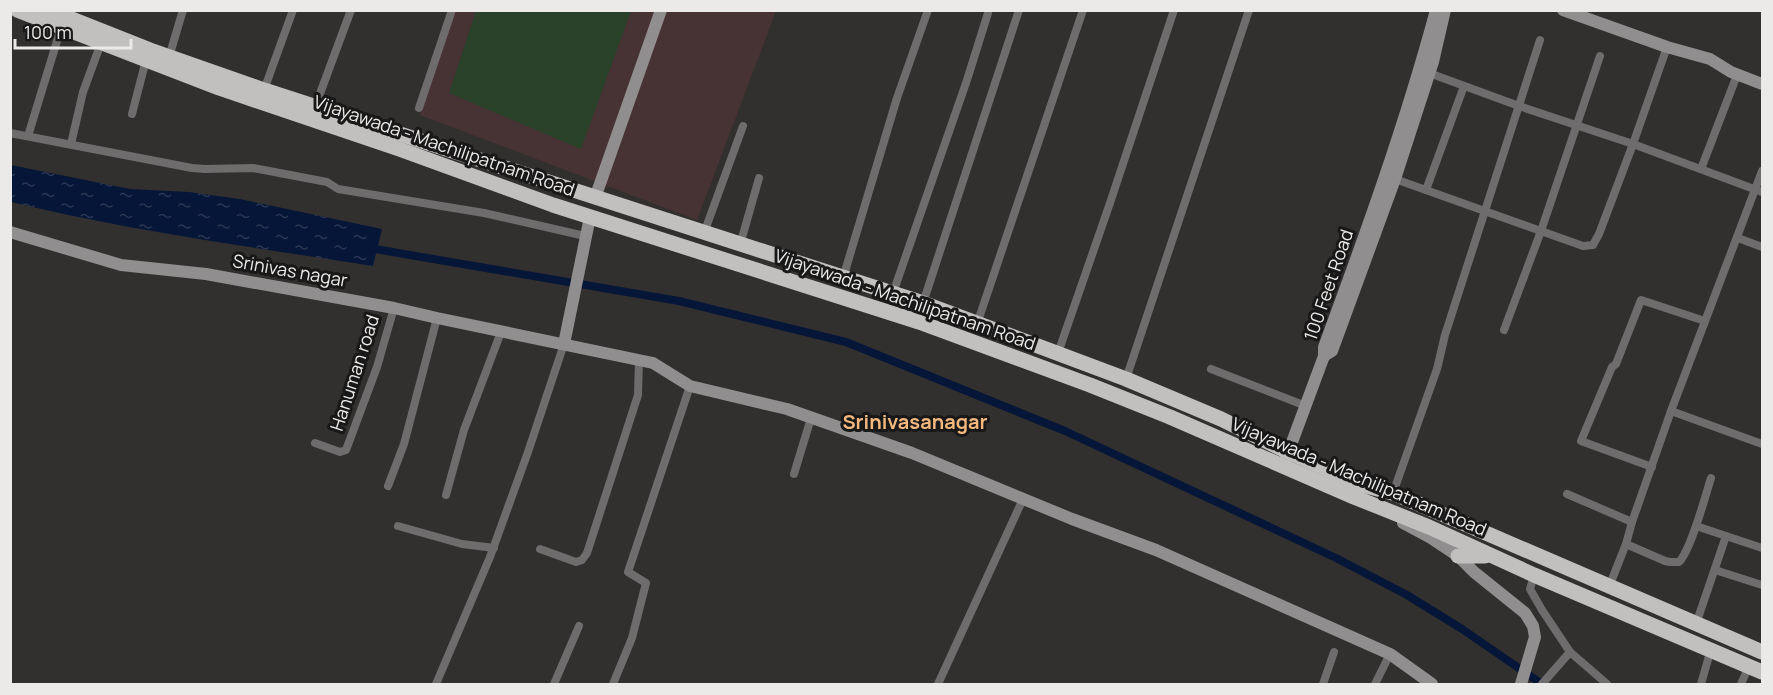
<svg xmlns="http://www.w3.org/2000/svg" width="1773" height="695" viewBox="0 0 1773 695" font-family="Manrope,sans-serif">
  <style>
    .education { fill: #473234 }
    .pitch { fill: #294229 }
    .water { fill: url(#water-ripples) }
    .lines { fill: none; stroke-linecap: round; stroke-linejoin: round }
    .canal { stroke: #061638; stroke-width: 8 }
    .street { stroke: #6e6c6c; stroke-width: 8 }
    .secondary { stroke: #908e8e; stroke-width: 12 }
    .highway { stroke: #c2bfbf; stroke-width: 15 }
    .labels { text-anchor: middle; stroke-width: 6; stroke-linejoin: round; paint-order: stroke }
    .street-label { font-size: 18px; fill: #ebeae8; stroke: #191818 }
    .neighbourhood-label { font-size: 20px; font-weight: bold; fill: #f2b87e; stroke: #191818 }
  </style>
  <defs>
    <pattern id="water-ripples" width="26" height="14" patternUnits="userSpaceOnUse" patternTransform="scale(1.5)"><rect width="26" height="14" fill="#061638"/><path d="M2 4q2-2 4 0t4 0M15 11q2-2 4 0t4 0" fill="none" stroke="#2a3855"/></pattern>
  </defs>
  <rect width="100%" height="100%" fill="#32302e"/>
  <!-- education -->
  <path class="education" d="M455 11H776L697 220 420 115Z"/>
  <!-- pitch -->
  <path class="pitch" d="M476 11H631L581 149 449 93Z"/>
  <!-- water -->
  <path class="water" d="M11 165 130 189 189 192 240 199 382 229 373 266C252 247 130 231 11 202Z"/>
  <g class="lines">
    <!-- canal -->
    <path class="canal" d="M369 248 679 301 846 342 1065 431 1336 558 1407 595 1462 629 1542 684"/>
    <!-- street -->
    <g class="street">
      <path d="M169 57 183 10"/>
      <path d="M1429 73 1519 106 1633 144 1762 192"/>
      <path d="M264 90 293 10"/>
      <path d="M315 107 351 10"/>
      <path d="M419 108 452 10"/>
      <path d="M132 114 146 60"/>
      <path d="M10 133 192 168 205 169 253 168 327 182 338 189 484 213 585 236"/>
      <path d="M28 136 61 28"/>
      <path d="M71 144 83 92 101 43"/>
      <path d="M1701 169 1737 75"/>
      <path d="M1395 179 1583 246 1593 245 1599 234 1633 144 1667 47"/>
      <path d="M1426 190 1464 86"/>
      <path d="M704 233 743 126"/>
      <path d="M1738 238 1762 247"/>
      <path d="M740 245 759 178"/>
      <path d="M843 278 897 98 928 10"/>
      <path d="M893 293 967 80 988 13"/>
      <path d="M923 303 1019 10"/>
      <path d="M977 324 1083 10"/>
      <path d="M1504 330 1541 231 1600 56"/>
      <path d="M1058 353 1110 203 1174 10"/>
      <path d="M1211 369 1306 406"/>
      <path d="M1126 379 1249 10"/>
      <path d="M1671 411 1762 444"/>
      <path d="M315 443 340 452 346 450 377 367 394 308"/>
      <path d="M1652 467 1581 441 1612 367 1616 364 1641 300 1705 321"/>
      <path d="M794 474 811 418"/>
      <path d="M388 486 404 444 437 318"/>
      <path d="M1393 493 1437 369 1445 335 1540 40"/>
      <path d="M1567 494 1632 522"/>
      <path d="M446 495 464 430 501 332"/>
      <path d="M398 526 462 544 494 548"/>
      <path d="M1696 526 1762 548"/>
      <path d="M1626 544 1665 561 1670 562H1679C1691 550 1705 497 1711 478"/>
      <path d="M540 549 576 562 582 560 587 553 638 395 639 359"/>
      <path d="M1715 570 1762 585"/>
      <path d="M1534 575 1530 589 1542 610 1570 652 1607 684"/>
      <path d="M1609 587 1626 544 1632 522 1671 411 1762 171"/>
      <path d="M1696 624 1726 536"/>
      <path d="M436 684 490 557 528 452 564 344"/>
      <path d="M554 684 579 626"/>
      <path d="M613 684 632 638 646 583 628 572 690 386"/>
      <path d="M938 684 1023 499"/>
      <path d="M1323 684 1334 652"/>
      <path d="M1375 684 1390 654"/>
      <path d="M1542 684 1570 652"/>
      <path d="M1701 684 1711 649"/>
      <path d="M1741 684 1749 666"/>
    </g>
    <!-- secondary -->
    <g class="secondary">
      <path d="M1563 10 1667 47 1710 59 1731 72 1762 84"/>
      <path d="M595 198 661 10"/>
      <path d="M10 232 121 265 206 274 394 308 437 318 653 363 690 386 787 409 912 453 1072 519 1156 550 1390 654 1432 684"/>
      <path d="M564 344 590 217"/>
      <path d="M1324 356 1332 351 1395 179 1433 62 1445 10"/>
      <path d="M1285 461 1324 356V347C1365 236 1405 125 1436 10"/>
      <path d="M1403 523 1431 538 1458 556 1474 572 1525 613 1533 626 1535 637 1521 684"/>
    </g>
    <!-- highway -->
    <g class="highway">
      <path d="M17 10 219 88 399 149 553 205 919 322 1090 385 1170 417 1354 497 1429 527 1534 575 1762 672"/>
      <path d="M49 10 150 50 264 90 923 303 1126 379 1221 419 1288 452 1362 485 1393 493 1762 652"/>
      <path d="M1458 556H1485"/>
    </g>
  </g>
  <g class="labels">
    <!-- street labels -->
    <g class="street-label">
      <text transform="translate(444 146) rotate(19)" y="6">Vijayawada - Machilipatnam Road</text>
      <text transform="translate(290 271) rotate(10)" y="6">Srinivas nagar</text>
      <text transform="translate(1329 285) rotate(-71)" y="6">100 Feet Road</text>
      <text transform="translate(905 300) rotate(19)" y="6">Vijayawada - Machilipatnam Road</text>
      <text transform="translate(355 373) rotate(-72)" y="6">Hanuman road</text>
      <text transform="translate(1359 477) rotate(23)" y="6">Vijayawada - Machilipatnam Road</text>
    </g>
    <!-- neighbourhood labels -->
    <g class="neighbourhood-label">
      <text x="915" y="429">Srinivasanagar</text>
    </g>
  </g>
  <!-- border -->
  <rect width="1773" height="695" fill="none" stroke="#ebeae8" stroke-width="24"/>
  <!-- scale -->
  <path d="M15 39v9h116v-9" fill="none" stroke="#ebeae8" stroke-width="3"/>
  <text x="24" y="39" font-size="18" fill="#ebeae8" stroke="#191818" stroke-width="4.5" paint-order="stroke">100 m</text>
</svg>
